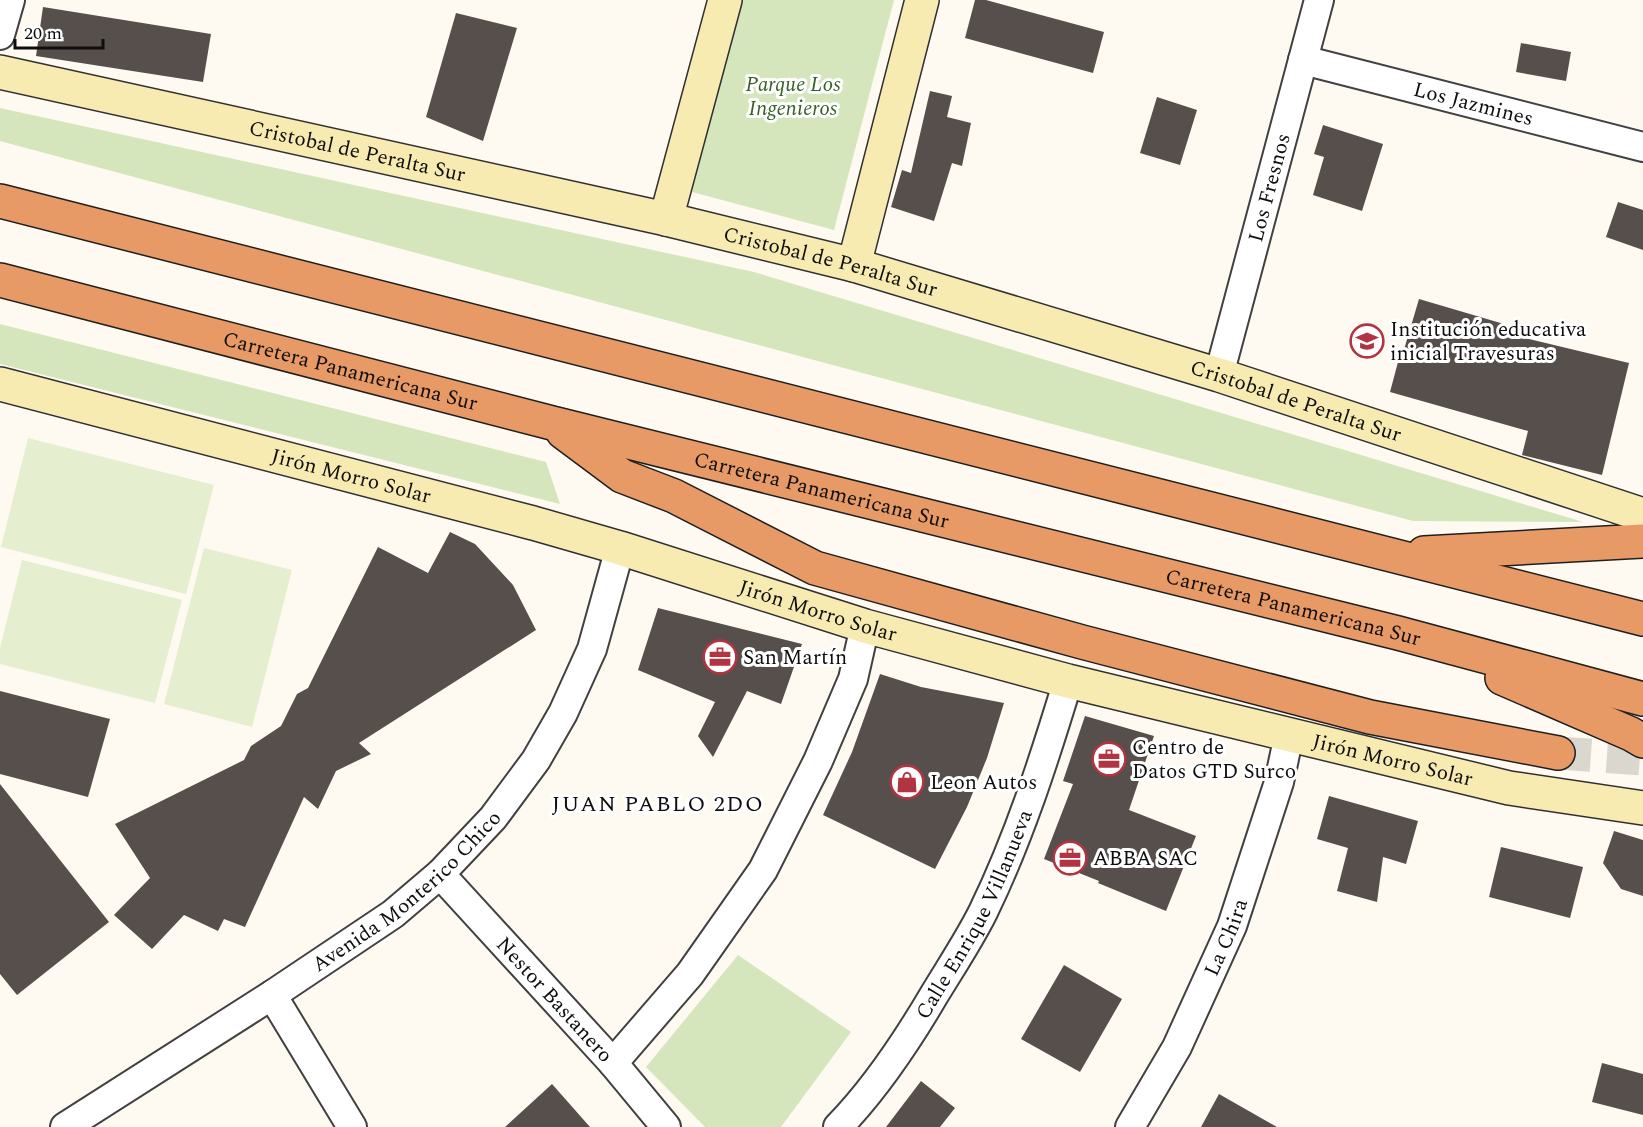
<svg xmlns="http://www.w3.org/2000/svg" width="1643" height="1127" viewBox="0 0 1643 1127" font-family="Spectral,serif">
  <style>
    .green { fill: #d5e6bd }
    .pitch { fill: #e5eece }
    .building { fill: #564f4c }
    .lines { fill: none; stroke-linecap: round; stroke-linejoin: round }
    .highway-tunnel { stroke: #dad7cf; stroke-width: 33; stroke-dasharray: 33 16; stroke-linecap: butt }
    .street-casing { stroke: #414141; stroke-width: 32 }
    .secondary-casing { stroke: #303030; stroke-width: 36 }
    .highway-casing { stroke: #1f1f1f; stroke-width: 36 }
    .street { stroke: #fff; stroke-width: 28 }
    .secondary { stroke: #f8ebb2; stroke-width: 33 }
    .highway { stroke: #e79966; stroke-width: 33 }
    .labels { text-anchor: middle; stroke-width: 6; stroke-linejoin: round; paint-order: stroke }
    .park-label { font-size: 21px; font-style: italic; fill: #356124; stroke: #fff }
    .street-label { font-size: 21px; fill: #0e0e0e; stroke: #fff }
    .poi-label { font-size: 21px; fill: #0e0e0e; stroke: #fff; text-anchor: start }
    .neighbourhood-label { font-size: 22px; letter-spacing: 1.5px; fill: #0e0e0e; stroke: #fff }
  </style>
  <rect width="100%" height="100%" fill="#fefaf1"/>
  <!-- green -->
  <g class="green">
    <path d="M742 0H894L834 230 692 192Z"/>
    <path d="M0 108 754 272 1583 522 1413 521 0 141Z"/>
    <path d="M0 324 546 462 560 504 0 364Z"/>
    <path d="M738 955 851 1032 781 1127H705L646 1067Z"/>
  </g>
  <!-- pitch -->
  <g class="pitch">
    <path d="M28 438 214 485 186 594 1 547Z"/>
    <path d="M204 548 292 570 252 727 164 704Z"/>
    <path d="M22 560 182 600 155 703 0 664V648Z"/>
  </g>
  <!-- building -->
  <g class="building">
    <path d="M975 0H986L1104 32 1093 73 965 38Z"/>
    <path d="M43 7 211 34 203 82 36 56Z"/>
    <path d="M456 13 517 28 483 141 426 117Z"/>
    <path d="M1521 43 1571 52 1566 81 1516 72Z"/>
    <path d="M930 91 952 96 947 117 971 123 962 166 952 163 934 221 891 207 902 170 911 173Z"/>
    <path d="M1157 97 1197 110 1180 165 1140 153Z"/>
    <path d="M1323 125 1383 144 1362 211 1313 195 1324 157 1314 154Z"/>
    <path d="M1618 202 1643 210V250L1606 237Z"/>
    <path d="M1419 299 1531 332 1529 339 1629 363 1602 475 1522 455 1528 431 1390 392 1398 362 1400 363Z"/>
    <path d="M450 532 475 544 513 585 536 630 359 743 371 754 336 771 318 809 304 797 245 927 224 919 218 931 184 915 152 949 114 915 150 878 115 824 244 760 251 746 281 726 297 694 308 688 378 547 428 573Z"/>
    <path d="M658 608 802 644 781 704 747 691 713 757 698 736 715 702 638 670Z"/>
    <path d="M880 674 921 687 1004 703 987 758 967 807 935 869 823 815 852 752Z"/>
    <path d="M0 691 110 719 88 797 0 774Z"/>
    <path d="M1085 716 1154 736 1129 810 1196 836 1166 911 1098 883 1099 881 1044 859 1073 784 1063 781Z"/>
    <path d="M0 784 109 922 17 995 0 974Z"/>
    <path d="M1329 796 1418 821 1406 864 1383 857 1377 902 1337 891 1348 848 1317 839Z"/>
    <path d="M1614 831 1643 840V896L1621 889 1603 863Z"/>
    <path d="M1501 847 1583 867 1570 918 1489 897Z"/>
    <path d="M1064 965 1122 999 1080 1072 1021 1039Z"/>
    <path d="M1602 1063 1643 1074V1115L1592 1102Z"/>
    <path d="M921 1081 955 1108 940 1127H886Z"/>
    <path d="M552 1084 590 1127H505Z"/>
    <path d="M1219 1094 1277 1127H1201Z"/>
  </g>
  <g class="lines">
    <!-- highway-tunnel -->
    <path class="highway-tunnel" d="M1558 753 1643 759"/>
    <!-- street casing -->
    <g class="street-casing">
      <g id="street">
        <path d="M0 35 10 0"/>
        <path id="s1" d="M1303 60 1643 147"/>
        <path id="s2" d="M1219 375 1319 0"/>
        <path id="s3" d="M440 874 613 1063 666 1127"/>
        <path d="M272 995 352 1127"/>
        <path d="M613 1063 690 974 763 870 818 761 853 679 865 626"/>
        <path id="s4" d="M65 1127 272 995 393 914 440 874 493 818 536 760 563 713 592 649 620 548"/>
        <path id="s5" d="M838 1127C876 1088 907 1041 934 995 951 967 969 940 983 912 1019 838 1044 760 1068 681"/>
        <path id="s6" d="M1130 1127 1177 1047 1232 926 1279 782 1289 735"/>
      </g>
    </g>
    <!-- secondary casing -->
    <g class="secondary-casing">
      <g id="secondary">
        <path id="s7" d="M0 72 666 219 854 265 1219 375 1643 515"/>
        <path d="M666 219 725 0"/>
        <path d="M854 265 922 0"/>
        <path id="s8" d="M0 384 533 523 620 548 865 626 1068 681 1509 788 1643 808"/>
      </g>
    </g>
    <!-- highway casing -->
    <g class="highway-casing">
      <g id="highway">
        <path d="M0 201 1643 619"/>
        <path id="s9" d="M0 280 552 423 1398 633 1643 699"/>
        <path d="M563 432 622 476 674 496 815 568 1082 642 1370 717 1558 753"/>
        <path d="M1424 553 1643 541"/>
        <path d="M1502 678 1631 734 1643 741"/>
      </g>
    </g>
    <!-- street -->
    <use href="#street" class="street"/>
    <!-- secondary -->
    <use href="#secondary" class="secondary"/>
    <!-- highway -->
    <use href="#highway" class="highway"/>
  </g>
  <!-- icons -->
  <defs>
    <g id="school-ring" transform="scale(1.725)"><circle r="9.5" fill="#fff" stroke="#b23341" stroke-width="1.5"/><path d="M0-5L7-2L0 1L-7-2ZM-4 1L0 2.5L4 1V4Q0 6-4 4Z" fill="#b23341"/></g>
    <g id="office-ring" transform="scale(1.725)"><circle r="9.5" fill="#fff" stroke="#b23341" stroke-width="1.5"/><path d="M-6-3h4V-5.5h4V-3h4V5H-6ZM-1-4.5V-3h2v-1.5ZM-6 0V1H6V0Z" fill="#b23341"/></g>
    <g id="shop-ring" transform="scale(1.725)"><circle r="9.5" fill="#fff" stroke="#b23341" stroke-width="1.5"/><path d="M-5-2.5h2.3a2.7 3.5 0 0 1 5.4 0H5L5.5 6h-11ZM-1.5-2.5h3a1.5 2.3 0 0 0-3 0Z" fill="#b23341"/></g>
  </defs>
  <g fill-rule="evenodd">
    <use href="#school-ring" x="1367" y="341"/>
    <use href="#office-ring" x="720" y="657"/>
    <use href="#office-ring" x="1109" y="759"/>
    <use href="#shop-ring" x="907" y="782"/>
    <use href="#office-ring" x="1070" y="858"/>
  </g>
  <g class="labels">
    <!-- park labels -->
    <g class="park-label">
      <text x="793" y="91">Parque Los<tspan x="793" dy="24">Ingenieros</tspan></text>
    </g>
    <!-- street labels -->
    <g class="street-label">
      <text dy="7" stroke="none"><textPath href="#s1" startOffset="176">Los Jazmines</textPath></text>
      <text dy="7" stroke="none"><textPath href="#s7" startOffset="366">Cristobal de Peralta Sur</textPath></text>
      <text dy="7" stroke="none"><textPath href="#s2" startOffset="194">Los Fresnos</textPath></text>
      <text dy="7" stroke="none"><textPath href="#s7" startOffset="852">Cristobal de Peralta Sur</textPath></text>
      <text dy="7" stroke="none"><textPath href="#s9" startOffset="362">Carretera Panamericana Sur</textPath></text>
      <text dy="7" stroke="none"><textPath href="#s7" startOffset="1338">Cristobal de Peralta Sur</textPath></text>
      <text dy="7" stroke="none"><textPath href="#s8" startOffset="363">Jirón Morro Solar</textPath></text>
      <text dy="7" stroke="none"><textPath href="#s9" startOffset="848">Carretera Panamericana Sur</textPath></text>
      <text dy="7" stroke="none"><textPath href="#s9" startOffset="1334">Carretera Panamericana Sur</textPath></text>
      <text dy="7" stroke="none"><textPath href="#s8" startOffset="849">Jirón Morro Solar</textPath></text>
      <text dy="7" stroke="none"><textPath href="#s8" startOffset="1443">Jirón Morro Solar</textPath></text>
      <text dy="7" stroke="none"><textPath href="#s4" startOffset="416">Avenida Monterico Chico</textPath></text>
      <text dy="7" stroke="none"><textPath href="#s5" startOffset="254">Calle Enrique Villanueva</textPath></text>
      <text dy="7" stroke="none"><textPath href="#s6" startOffset="213">La Chira</textPath></text>
      <text dy="7" stroke="none"><textPath href="#s3" startOffset="170">Nestor Bastanero</textPath></text>
    </g>
    <!-- poi labels -->
    <g class="poi-label">
      <text x="1390" y="336">Institución educativa<tspan x="1390" dy="24">inicial Travesuras</tspan></text>
      <text x="743" y="664">San Martín</text>
      <text x="1132" y="754">Centro de<tspan x="1132" dy="24">Datos GTD Surco</tspan></text>
      <text x="930" y="789">Leon Autos</text>
      <text x="1093" y="865">ABBA SAC</text>
    </g>
    <!-- neighbourhood labels -->
    <g class="neighbourhood-label">
      <text x="658" y="811">JUAN PABLO 2DO</text>
    </g>
  </g>
  <!-- scale -->
  <path d="M15 39v9h88v-9" fill="none" stroke="#0e0e0e" stroke-width="3"/>
  <text x="24" y="39" font-size="18" fill="#0e0e0e" stroke="#ffffff" stroke-width="4.5" paint-order="stroke">20 m</text>
</svg>
